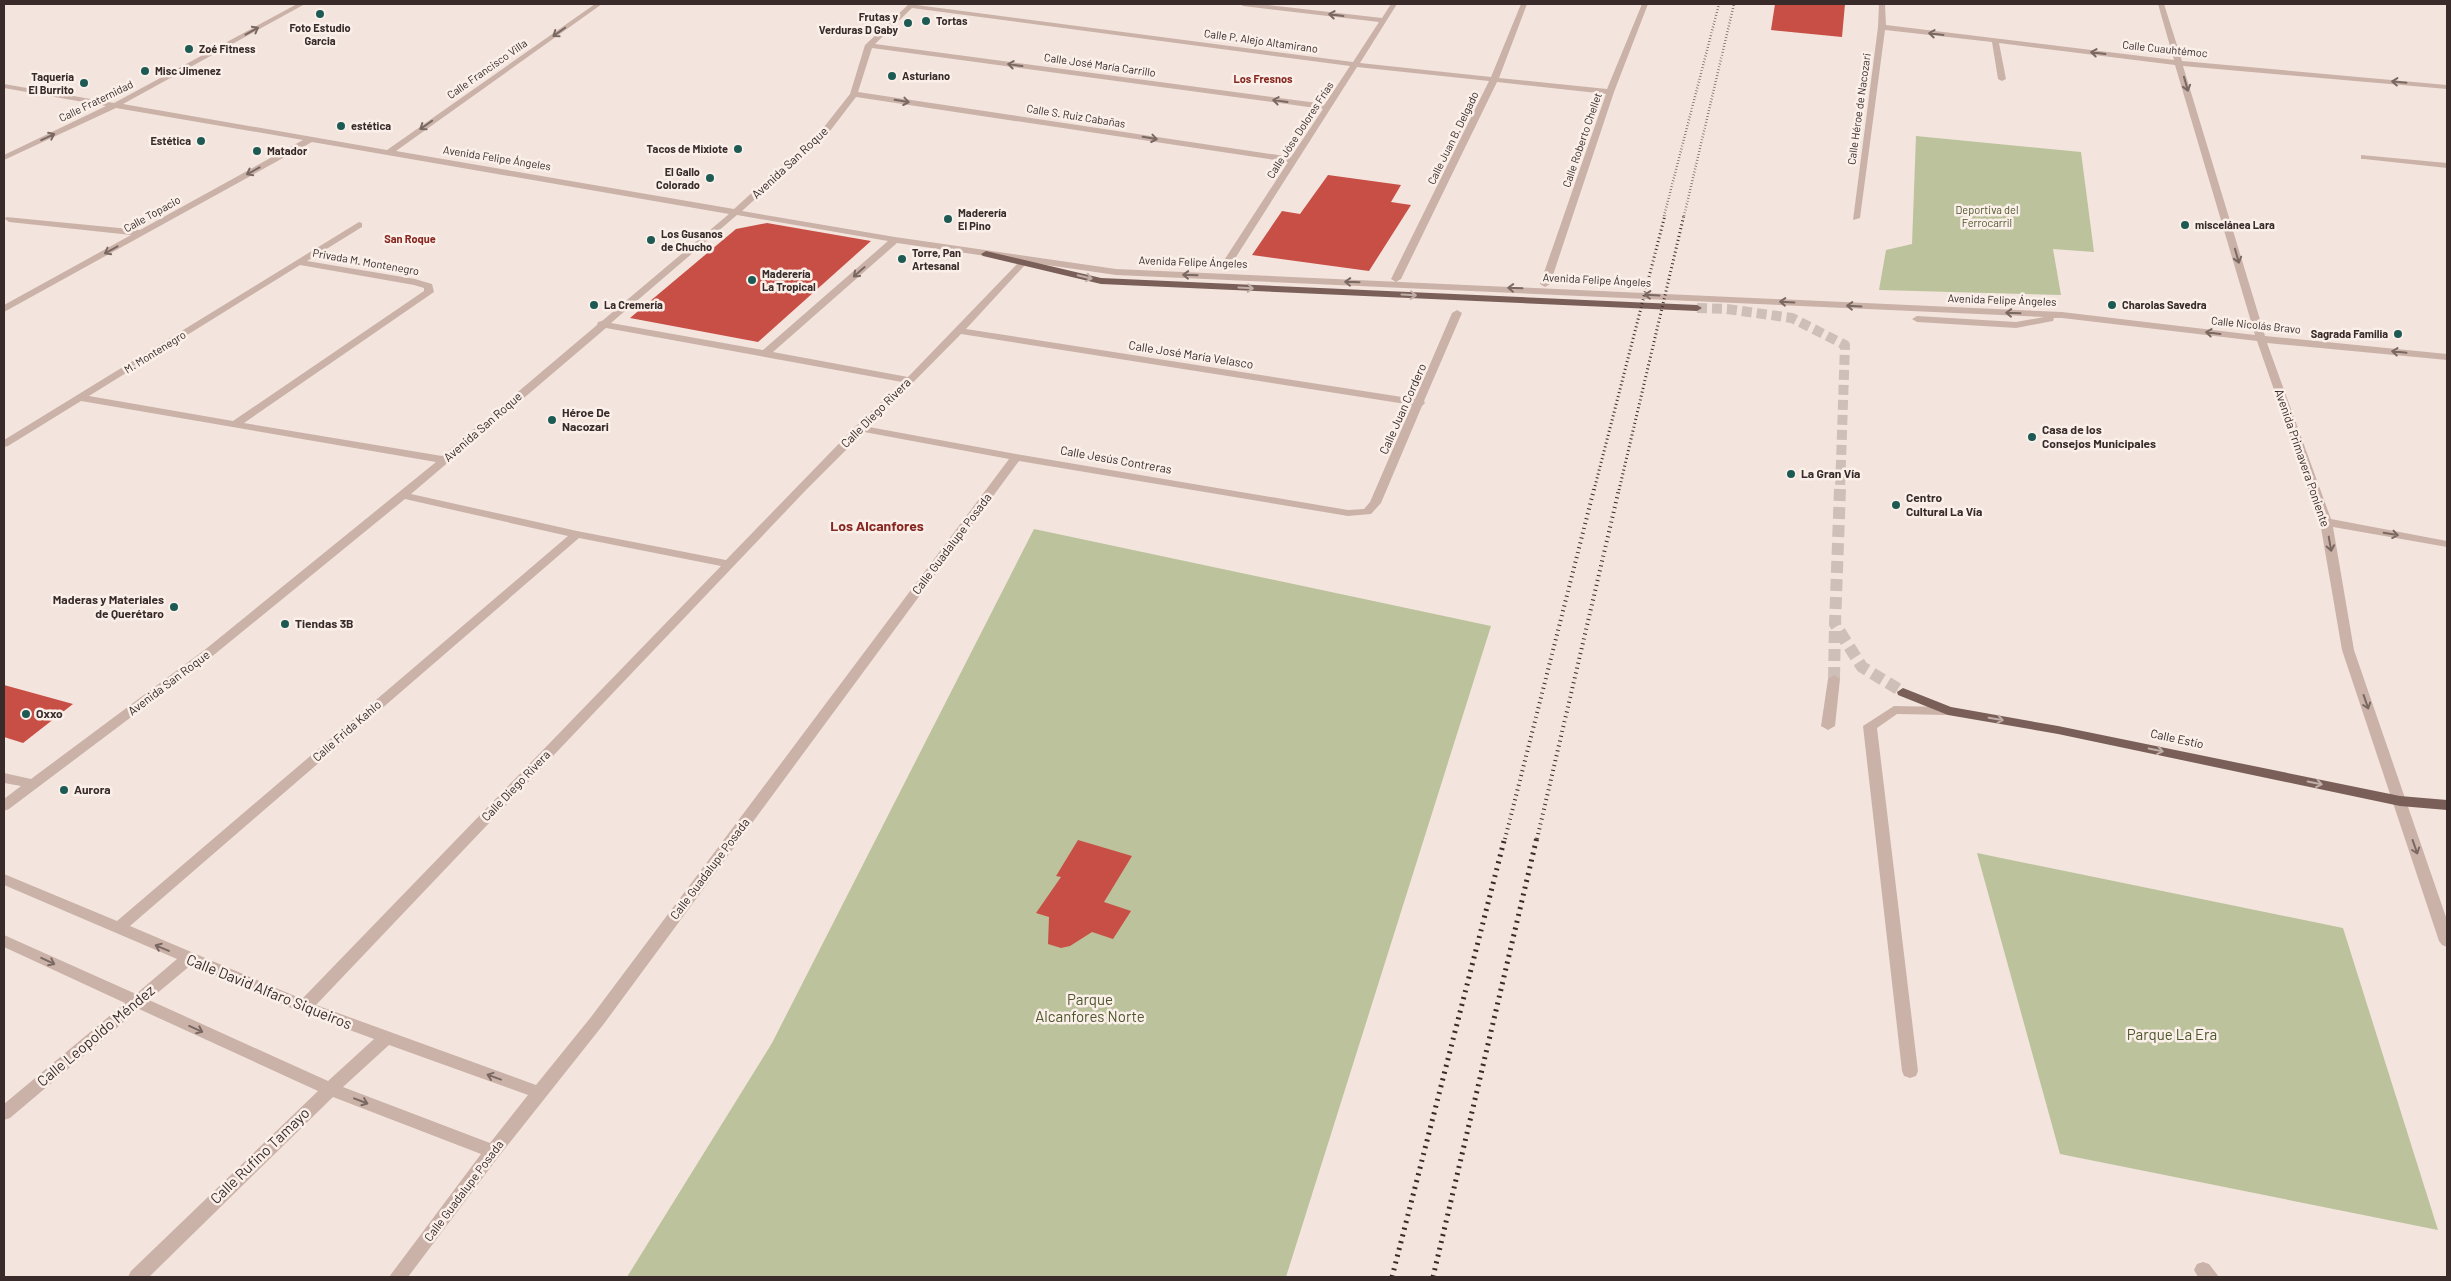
<svg xmlns="http://www.w3.org/2000/svg" width="2451" height="1281" viewBox="0 0 2451 1281" font-family="Barlow,sans-serif">
  <style>
    .green { fill: #bcc29c }
    .building { fill: #c84f46 }
    .lines { fill: none; stroke-linecap: round; stroke-linejoin: round }
    .minor-tunnel { stroke: #cec0b9; stroke-width: 12; stroke-dasharray: 12 6; stroke-linecap: butt }
    .major-tunnel-far1 { stroke: #cec0b9; stroke-width: 10; stroke-dasharray: 10 5; stroke-linecap: butt }
    .major-tunnel { stroke: #cec0b9; stroke-width: 12; stroke-dasharray: 12 6; stroke-linecap: butt }
    .minor { fill: #cbb2a8; fill-rule: evenodd }
    .major { fill: #7a5f59; fill-rule: evenodd }
    .rail-far3 { stroke: #382b29; stroke-width: 2.5; stroke-dasharray: 0.5 2.5; stroke-linecap: butt }
    .rail-far2 { stroke: #382b29; stroke-width: 3; stroke-dasharray: 1 3; stroke-linecap: butt }
    .rail-far1 { stroke: #382b29; stroke-width: 4; stroke-dasharray: 1 4; stroke-linecap: butt }
    .rail { stroke: #382b29; stroke-width: 5; stroke-dasharray: 2 5; stroke-linecap: butt }
    .oneway { stroke: #7a6862 }
    .oneway2 { stroke: #c0aea8 }
    .poi-dot { fill: #1d5a54; stroke: #faefe9; stroke-width: 2 }
    .labels { text-anchor: middle; stroke-width: 5; stroke-linejoin: round; paint-order: stroke }
    .far-poi-label { font-size: 11px; font-weight: bold; fill: #382b29; stroke: #faefe9; text-anchor: start }
    .far-street-label { font-size: 11px; fill: #382b29; stroke: #faefe9 }
    .far-neighbourhood-label { font-size: 11px; font-weight: bold; fill: #882720; stroke: #faefe9 }
    .far-park-label { font-size: 11px; fill: #4e572c; stroke: #faefe9 }
    .street-label { font-size: 12px; fill: #382b29; stroke: #faefe9 }
    .poi-label { font-size: 12px; font-weight: bold; fill: #382b29; stroke: #faefe9; text-anchor: start }
    .neighbourhood-label { font-size: 14px; font-weight: bold; fill: #882720; stroke: #faefe9 }
    .near-street-label { font-size: 15px; fill: #382b29; stroke: #faefe9 }
    .near-park-label { font-size: 15px; fill: #4e572c; stroke: #faefe9 }
  </style>
  <rect width="100%" height="100%" fill="#f3e5dd"/>
  <!-- green -->
  <g class="green">
    <path d="M1916 136 2081 152 2094 252 2053 249 2061 295 1879 290 1886 250 1912 244Z"/>
    <path d="M1034 529 1491 626 1286 1277H627L772 1043Z"/>
    <path d="M1977 853 2343 928 2438 1230 2060 1154Z"/>
  </g>
  <!-- building -->
  <g class="building">
    <path d="M1775 4H1845L1842 37 1771 30Z"/>
    <path d="M1328 175 1401 185 1391 202 1411 205 1369 271 1252 255 1282 211 1300 214Z"/>
    <path d="M767 223 871 241 758 342 630 318 736 229Z"/>
    <path d="M4 685 73 704 23 743 4 737Z"/>
    <path d="M1078 840 1132 856 1104 902 1131 911 1113 939 1092 932 1070 946 1061 948 1048 944 1049 917 1036 913 1061 877 1056 876Z"/>
  </g>
  <g class="lines">
    <!-- minor-tunnel -->
    <path class="minor-tunnel" d="M1834 679 1835 624"/>
    <!-- major-tunnel-far1 -->
    <path class="major-tunnel-far1" d="M1697 308 1727 309 1792 318 1845 345 1840 490"/>
    <!-- major-tunnel -->
    <path class="major-tunnel" d="M1840 489 1835 624 1862 667 1903 692"/>
    <!-- minor -->
    <g class="minor">
      <path d="M297 4H305L123 104 387 150 595 4H602L396 151 734 209 824 127 850 94 865 45 909 4 1353 62 1379 22 1243 6 1240 4H1259L1382 18 1391 4H1397L1360 63 1491 77 1521 4H1527L1499 78 1607 89 1642 4H1648L1614 92 1550 284 1545 287 1540 284 1606 94 1497 82 1401 279 1396 282 1391 279 1489 81 1357 67 1229 268 1224 271 1219 268 1288 162 856 97 830 131 742 211 895 237 1116 269 2062 312 2255 335 2175 65 1999 43 2006 79 2002 81 1998 79 1992 42 1885 30 1860 218 1853 220 1878 27 1879 4H1885L1886 25 2174 60 2158 4H2164L2182 61 2447 85V89L2183 66 2265 336 2447 354V360L2267 343 2331 519 2447 541V547L2333 527 2354 650 2447 920V947L2442 945 2439 941 2342 650 2320 522 2257 341 2062 318H2054L2053 321 2016 328 1917 322 1912 319 1917 316 2016 322 2044 317 1116 275 1026 262 1025 265 966 329 1415 399 1452 313 1457 310 1462 313 1424 401 1425 403 1422 406 1381 503 1371 514 1348 516 1019 461 603 1025 499 1156 408 1277H389L481 1154 333 1097 149 1277H128L131 1271 318 1091 139 1009 10 1118 4 1120V1104L125 1003 4 947V935L136 994 177 959 4 885V874L117 921 568 536 405 499 215 654 9 809 4 811V799L21 786 4 783V773L31 779 207 648 436 462 81 401 8 446 4 447V440L359 222 362 223V227L307 261 415 279 432 284 434 292 244 423 442 456 597 325 598 322 602 321 729 214 312 142 4 312V305L131 235 9 222 5 219 6 217 140 230 303 140 116 108 4 160V155L106 106 4 88V84L114 103ZM912 8 1350 66 1325 104 875 44ZM872 48 1323 109 1291 157 858 92ZM737 215 888 241 763 350 611 323ZM897 243 1020 261 908 377 773 352ZM300 265 414 285 424 288V291L233 421 89 396ZM606 328 902 382 856 426 726 560 577 531 411 494ZM961 334 1412 405 1370 502 1364 509 1348 510 1016 454 869 427ZM864 432 1009 459 591 1017 536 1085 316 1005 806 490ZM579 538 721 566 302 999 130 926ZM191 965 298 1011 374 1039 328 1081 149 1000ZM389 1045 528 1095 490 1143 343 1087Z"/>
      <path d="M2361 155 2447 163V168L2364 159H2361Z"/>
      <path d="M1834 675 1840 679 1835 726 1828 730 1821 726 1828 679Z"/>
      <path d="M1894 706 1948 707 1955 711 1948 715 1897 714 1877 728 1918 1071 1916 1076 1910 1078 1904 1076 1902 1071 1863 726Z"/>
      <path d="M2203 1262 2209 1264 2219 1277H2198L2194 1270 2197 1264Z"/>
    </g>
    <!-- major -->
    <g class="major">
      <path d="M986 251 1101 278 1697 305 1702 308 1697 311 1101 284 983 256 981 254Z"/>
      <path d="M1903 688 1951 707 2058 726 2400 796 2447 800V810L2400 806 2058 734 1948 715 1898 695 1897 692Z"/>
    </g>
    <!-- rail-far3 -->
    <g class="rail-far3">
      <path d="M1664 216 1719 4"/>
      <path d="M1684 216 1734 4"/>
    </g>
    <!-- rail-far2 -->
    <g class="rail-far2">
      <path d="M1594 490 1665 215"/>
      <path d="M1619 490 1684 215"/>
    </g>
    <!-- rail-far1 -->
    <g class="rail-far1">
      <path d="M1505 839 1594 489"/>
      <path d="M1537 839 1619 489"/>
    </g>
    <!-- rail -->
    <g class="rail">
      <path d="M1392 1277 1505 837"/>
      <path d="M1433 1277 1537 837"/>
    </g>
  </g>
  <!-- one-way arrows -->
  <defs><path id="oneway-shaft" d="M-6 0H5M1.5-3L5.5 0L1.5 3" fill="none" stroke-width="1.6" stroke-linecap="round" stroke-linejoin="round" transform="scale(1.25)"/></defs>
  <g class="oneway">
    <use href="#oneway-shaft" transform="translate(1336 15) rotate(-173)"/>
    <use href="#oneway-shaft" transform="translate(252 31) rotate(-29)"/>
    <use href="#oneway-shaft" transform="translate(559 32) rotate(145)"/>
    <use href="#oneway-shaft" transform="translate(1936 34) rotate(-173)"/>
    <use href="#oneway-shaft" transform="translate(2098 53) rotate(-173)"/>
    <use href="#oneway-shaft" transform="translate(1015 65) rotate(-172)"/>
    <use href="#oneway-shaft" transform="translate(2399 82) rotate(-175)"/>
    <use href="#oneway-shaft" transform="translate(2186 84) rotate(74)"/>
    <use href="#oneway-shaft" transform="translate(902 101) rotate(9)"/>
    <use href="#oneway-shaft" transform="translate(1280 101) rotate(-172)"/>
    <use href="#oneway-shaft" transform="translate(426 125) rotate(145)"/>
    <use href="#oneway-shaft" transform="translate(48 137) rotate(-25)"/>
    <use href="#oneway-shaft" transform="translate(1150 138) rotate(9)"/>
    <use href="#oneway-shaft" transform="translate(253 171) rotate(151)"/>
    <use href="#oneway-shaft" transform="translate(111 250) rotate(151)"/>
    <use href="#oneway-shaft" transform="translate(2237 256) rotate(74)"/>
    <use href="#oneway-shaft" transform="translate(859 272) rotate(139)"/>
    <use href="#oneway-shaft" transform="translate(1190 275) rotate(-178)"/>
    <use href="#oneway-shaft" transform="translate(1352 282) rotate(-178)"/>
    <use href="#oneway-shaft" transform="translate(1515 288) rotate(-178)"/>
    <use href="#oneway-shaft" transform="translate(1652 295) rotate(-177)"/>
    <use href="#oneway-shaft" transform="translate(1787 302) rotate(-177)"/>
    <use href="#oneway-shaft" transform="translate(1854 306) rotate(-177)"/>
    <use href="#oneway-shaft" transform="translate(2013 313) rotate(-178)"/>
    <use href="#oneway-shaft" transform="translate(2213 333) rotate(-173)"/>
    <use href="#oneway-shaft" transform="translate(2399 352) rotate(-174)"/>
    <use href="#oneway-shaft" transform="translate(2391 534) rotate(10)"/>
    <use href="#oneway-shaft" transform="translate(2330 544) rotate(80)"/>
    <use href="#oneway-shaft" transform="translate(2366 702) rotate(71)"/>
    <use href="#oneway-shaft" transform="translate(2415 847) rotate(71)"/>
    <use href="#oneway-shaft" transform="translate(162 948) rotate(-157)"/>
    <use href="#oneway-shaft" transform="translate(48 961) rotate(25)"/>
    <use href="#oneway-shaft" transform="translate(196 1029) rotate(24)"/>
    <use href="#oneway-shaft" transform="translate(494 1077) rotate(-160)"/>
    <use href="#oneway-shaft" transform="translate(361 1101) rotate(21)"/>
  </g>
  <g class="oneway2">
    <use href="#oneway-shaft" transform="translate(1085 277) rotate(13)"/>
    <use href="#oneway-shaft" transform="translate(1246 288) rotate(3)"/>
    <use href="#oneway-shaft" transform="translate(1409 295) rotate(3)"/>
    <use href="#oneway-shaft" transform="translate(1996 719) rotate(10)"/>
    <use href="#oneway-shaft" transform="translate(2156 750) rotate(12)"/>
    <use href="#oneway-shaft" transform="translate(2315 783) rotate(12)"/>
  </g>
  <!-- markers -->
  <g class="poi-dot">
    <circle cx="320" cy="14" r="5"/>
    <circle cx="926" cy="21" r="5"/>
    <circle cx="908" cy="23" r="5"/>
    <circle cx="189" cy="49" r="5"/>
    <circle cx="145" cy="71" r="5"/>
    <circle cx="892" cy="76" r="5"/>
    <circle cx="84" cy="83" r="5"/>
    <circle cx="341" cy="126" r="5"/>
    <circle cx="201" cy="141" r="5"/>
    <circle cx="738" cy="149" r="5"/>
    <circle cx="257" cy="151" r="5"/>
    <circle cx="710" cy="178" r="5"/>
    <circle cx="948" cy="219" r="5"/>
    <circle cx="2185" cy="225" r="5"/>
    <circle cx="651" cy="240" r="5"/>
    <circle cx="902" cy="259" r="5"/>
    <circle cx="752" cy="280" r="5"/>
    <circle cx="594" cy="305" r="5"/>
    <circle cx="2112" cy="305" r="5"/>
    <circle cx="2398" cy="334" r="5"/>
    <circle cx="552" cy="420" r="5"/>
    <circle cx="2032" cy="437" r="5"/>
    <circle cx="1791" cy="474" r="5"/>
    <circle cx="1896" cy="505" r="5"/>
    <circle cx="174" cy="607" r="5"/>
    <circle cx="285" cy="624" r="5"/>
    <circle cx="26" cy="714" r="5"/>
    <circle cx="64" cy="790" r="5"/>
  </g>
  <g class="labels">
    <!-- far-poi labels -->
    <g class="far-poi-label">
      <text x="898" y="21" text-anchor="end">Frutas y<tspan x="898" dy="13">Verduras D Gaby</tspan></text>
      <text x="936" y="25">Tortas</text>
      <text x="320" y="32" text-anchor="middle">Foto Estudio<tspan x="320" dy="13">Garcia</tspan></text>
      <text x="199" y="53">Zoé Fitness</text>
      <text x="155" y="75">Misc Jimenez</text>
      <text x="902" y="80">Asturiano</text>
      <text x="74" y="81" text-anchor="end">Taquería<tspan x="74" dy="13">El Burrito</tspan></text>
      <text x="351" y="130">estética</text>
      <text x="191" y="145" text-anchor="end">Estética</text>
      <text x="728" y="153" text-anchor="end">Tacos de Mixiote</text>
      <text x="267" y="155">Matador</text>
      <text x="700" y="176" text-anchor="end">El Gallo<tspan x="700" dy="13">Colorado</tspan></text>
      <text x="958" y="217">Maderería<tspan x="958" dy="13">El Pino</tspan></text>
      <text x="2195" y="229">miscelánea Lara</text>
      <text x="661" y="238">Los Gusanos<tspan x="661" dy="13">de Chucho</tspan></text>
      <text x="912" y="257">Torre, Pan<tspan x="912" dy="13">Artesanal</tspan></text>
      <text x="762" y="278">Maderería<tspan x="762" dy="13">La Tropical</tspan></text>
      <text x="604" y="309">La Cremería</text>
      <text x="2122" y="309">Charolas Savedra</text>
      <text x="2388" y="338" text-anchor="end">Sagrada Familia</text>
    </g>
    <!-- far-street labels -->
    <g class="far-street-label">
      <text transform="translate(1261 41) rotate(8)" y="4">Calle P. Alejo Altamirano</text>
      <text transform="translate(2165 49) rotate(6)" y="4">Calle Cuauhtémoc</text>
      <text transform="translate(1100 65) rotate(8)" y="4">Calle José María Carrillo</text>
      <text transform="translate(487 69) rotate(-35)" y="4">Calle Francisco Villa</text>
      <text transform="translate(96 101) rotate(-26)" y="4">Calle Fraternidad</text>
      <text transform="translate(1859 109) rotate(-82)" y="4">Calle Héroe de Nacozari</text>
      <text transform="translate(1076 116) rotate(9)" y="4">Calle S. Ruiz Cabañas</text>
      <text transform="translate(1300 130) rotate(-57)" y="4">Calle Jóse Dolores Frías</text>
      <text transform="translate(1453 138) rotate(-64)" y="4">Calle Juan B. Delgado</text>
      <text transform="translate(1582 140) rotate(-71)" y="4">Calle Roberto Chellet</text>
      <text transform="translate(497 158) rotate(9)" y="4">Avenida Felipe Ángeles</text>
      <text transform="translate(152 214) rotate(-29)" y="4">Calle Topacio</text>
      <text transform="translate(366 262) rotate(10)" y="4">Privada M. Montenegro</text>
      <text transform="translate(1193 262) rotate(2)" y="4">Avenida Felipe Ángeles</text>
      <text transform="translate(1597 280) rotate(3)" y="4">Avenida Felipe Ángeles</text>
      <text transform="translate(2002 300) rotate(2)" y="4">Avenida Felipe Ángeles</text>
      <text transform="translate(2256 325) rotate(6)" y="4">Calle Nicolás Bravo</text>
      <text transform="translate(155 352) rotate(-32)" y="4">M. Montenegro</text>
    </g>
    <!-- far-neighbourhood labels -->
    <g class="far-neighbourhood-label">
      <text x="1263" y="83">Los Fresnos</text>
      <text x="410" y="243">San Roque</text>
    </g>
    <!-- far-park labels -->
    <g class="far-park-label">
      <text x="1987" y="214">Deportiva del<tspan x="1987" dy="13">Ferrocarril</tspan></text>
    </g>
    <!-- street labels -->
    <g class="street-label">
      <text transform="translate(790 163) rotate(-43)" y="4">Avenida San Roque</text>
      <text transform="translate(1191 355) rotate(9)" y="4">Calle José María Velasco</text>
      <text transform="translate(1403 409) rotate(-66)" y="4">Calle Juan Cordero</text>
      <text transform="translate(876 413) rotate(-45)" y="4">Calle Diego Rivera</text>
      <text transform="translate(483 427) rotate(-41)" y="4">Avenida San Roque</text>
      <text transform="translate(2302 458) rotate(71)" y="4">Avenida Primavera Poniente</text>
      <text transform="translate(1116 460) rotate(10)" y="4">Calle Jesús Contreras</text>
      <text transform="translate(952 544) rotate(-53)" y="4">Calle Guadalupe Posada</text>
      <text transform="translate(169 683) rotate(-37)" y="4">Avenida San Roque</text>
      <text transform="translate(347 731) rotate(-41)" y="4">Calle Frida Kahlo</text>
      <text transform="translate(2177 739) rotate(12)" y="4">Calle Estío</text>
      <text transform="translate(516 786) rotate(-46)" y="4">Calle Diego Rivera</text>
      <text transform="translate(710 869) rotate(-53)" y="4">Calle Guadalupe Posada</text>
      <text transform="translate(464 1191) rotate(-53)" y="4">Calle Guadalupe Posada</text>
    </g>
    <!-- poi labels -->
    <g class="poi-label">
      <text x="562" y="417">Héroe De<tspan x="562" dy="14">Nacozari</tspan></text>
      <text x="2042" y="434">Casa de los<tspan x="2042" dy="14">Consejos Municipales</tspan></text>
      <text x="1801" y="478">La Gran Vía</text>
      <text x="1906" y="502">Centro<tspan x="1906" dy="14">Cultural La Vía</tspan></text>
      <text x="164" y="604" text-anchor="end">Maderas y Materiales<tspan x="164" dy="14">de Querétaro</tspan></text>
      <text x="295" y="628">Tiendas 3B</text>
      <text x="36" y="718">Oxxo</text>
      <text x="74" y="794">Aurora</text>
    </g>
    <!-- neighbourhood labels -->
    <g class="neighbourhood-label">
      <text x="877" y="531">Los Alcanfores</text>
    </g>
    <!-- near-street labels -->
    <g class="near-street-label">
      <text transform="translate(269 992) rotate(22)" y="5">Calle David Alfaro Siqueiros</text>
      <text transform="translate(96 1036) rotate(-40)" y="5">Calle Leopoldo Méndez</text>
      <text transform="translate(260 1156) rotate(-44)" y="5">Calle Rufino Tamayo</text>
    </g>
    <!-- near-park labels -->
    <g class="near-park-label">
      <text x="1090" y="1005">Parque<tspan x="1090" dy="17">Alcanfores Norte</tspan></text>
      <text x="2172" y="1040">Parque La Era</text>
    </g>
  </g>
  <!-- border -->
  <rect width="2451" height="1281" fill="none" stroke="#382b29" stroke-width="10"/>
</svg>
